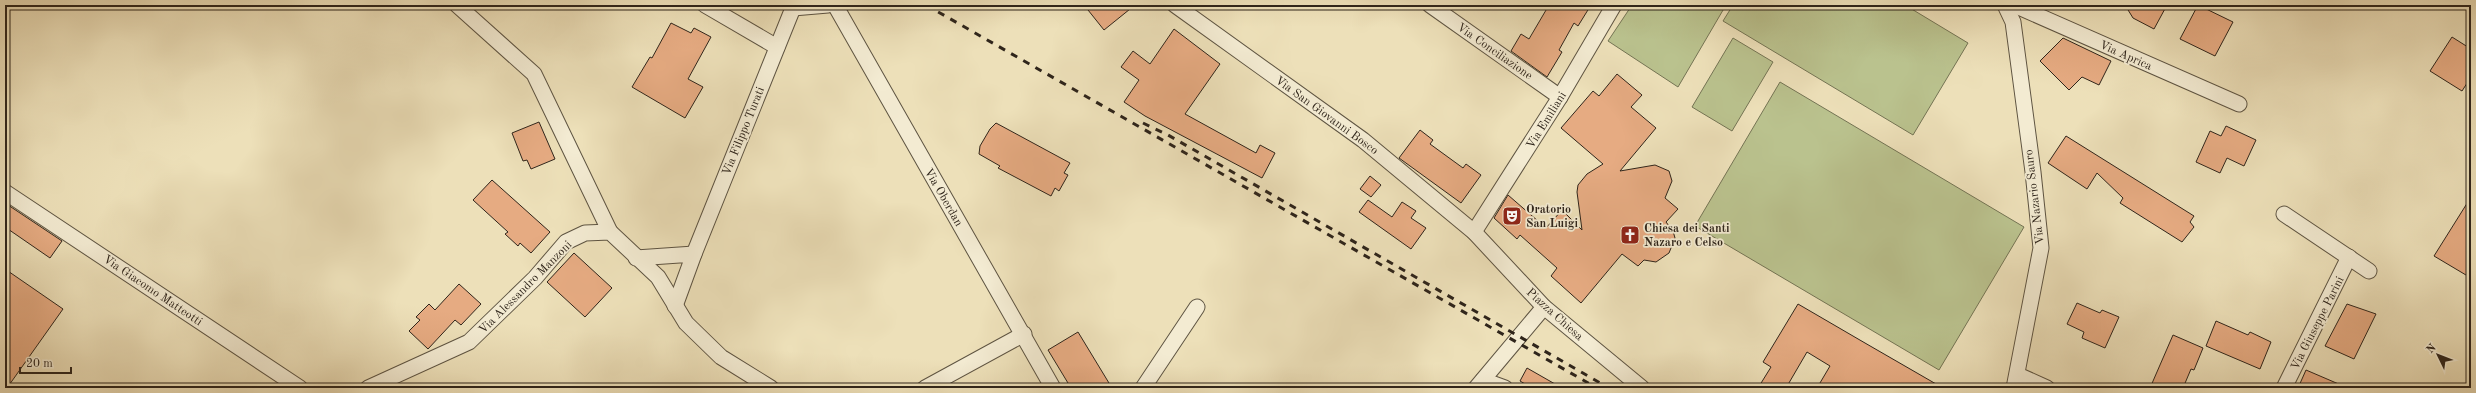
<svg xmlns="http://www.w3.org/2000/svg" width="2476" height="393" viewBox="0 0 2476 393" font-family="'Old Standard TT',serif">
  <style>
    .green { fill: #bac28e; stroke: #747454 }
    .building { fill: #e6ab82; stroke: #2f251b }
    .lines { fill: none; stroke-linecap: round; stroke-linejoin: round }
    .minor-casing { stroke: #5e5442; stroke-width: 17 }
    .minor { stroke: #f3ebd2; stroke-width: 15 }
    .rail { stroke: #2f251b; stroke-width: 3; stroke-dasharray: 7 7; stroke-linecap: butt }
    .labels { text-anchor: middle; stroke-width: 3.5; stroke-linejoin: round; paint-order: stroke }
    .street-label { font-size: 12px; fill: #2f251b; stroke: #f3ebd2 }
    .poi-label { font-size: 12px; font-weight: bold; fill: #2f251b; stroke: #f3ebd2; text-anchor: start }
  </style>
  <rect width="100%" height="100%" fill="#ede0b9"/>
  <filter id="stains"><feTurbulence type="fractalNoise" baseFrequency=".005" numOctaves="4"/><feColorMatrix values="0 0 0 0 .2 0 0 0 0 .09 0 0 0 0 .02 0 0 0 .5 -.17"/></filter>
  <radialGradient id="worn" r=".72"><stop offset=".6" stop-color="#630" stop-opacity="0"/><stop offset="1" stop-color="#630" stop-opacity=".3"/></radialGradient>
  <!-- green -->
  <g class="green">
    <path d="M1632 5H1726L1678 87 1608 41Z"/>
    <path d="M1733 5H1905L1968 43 1913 135 1723 21Z"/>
    <path d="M1733 38 1773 62 1732 131 1692 107Z"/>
    <path d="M1780 82 2024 227 1939 370 1695 226Z"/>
  </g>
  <!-- building -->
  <g class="building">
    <path d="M1084 5H1135L1104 30Z"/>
    <path d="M1549 5H1591L1578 26 1574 23 1559 50 1562 52 1547 77 1511 51 1521 34 1529 39Z"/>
    <path d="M2125 5H2167L2154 29 2133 18Z"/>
    <path d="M2198 5 2233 22 2215 56 2180 39Z"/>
    <path d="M671 23 691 33 694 28 711 37 688 79 703 87 685 118 632 87 650 57 652 58Z"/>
    <path d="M1174 29 1220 64 1185 114 1256 153 1260 145 1275 153 1262 178 1145 116 1124 102 1139 80 1121 67 1133 51 1150 64Z"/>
    <path d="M2452 37 2471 49V77L2462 91 2430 71Z"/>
    <path d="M2063 38 2111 61 2099 85 2082 77 2069 90 2040 61Z"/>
    <path d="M1617 74 1642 95 1631 107 1656 128 1620 171 1655 165 1669 171 1672 181 1665 198 1678 209 1666 222 1673 231 1675 238 1669 253 1656 262 1644 260 1638 266 1622 254 1581 303 1551 276 1557 268 1520 235 1517 239 1494 218 1508 195 1546 228 1562 210 1582 230 1577 192 1578 185 1587 174 1603 164 1561 128 1593 91 1599 96Z"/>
    <path d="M539 122 555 159 531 169 527 160 523 161 512 133Z"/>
    <path d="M996 123 1070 163 1064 173 1068 175 1059 191 1055 188 1051 196 998 168 1000 166 979 154 980 146 990 129Z"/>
    <path d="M2226 126 2256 140 2244 166 2227 158 2220 173 2196 162 2210 131 2221 136Z"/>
    <path d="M1420 130 1433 140 1430 144 1463 168 1466 164 1481 175 1461 203 1399 158Z"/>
    <path d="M2066 136 2194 216 2190 222 2194 227 2182 242 2120 203 2123 198 2097 173 2087 189 2048 163Z"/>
    <path d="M1370 176 1381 185 1371 197 1360 189Z"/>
    <path d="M492 180 550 232 531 253 520 243 518 246 505 234 508 232 473 200Z"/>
    <path d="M2471 197V278L2434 256Z"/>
    <path d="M1368 200 1392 217 1402 202 1416 211 1411 218 1426 228 1411 249 1359 212Z"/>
    <path d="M5 203 62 241 50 258 5 227Z"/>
    <path d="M574 253 612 288 585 317 547 282Z"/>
    <path d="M5 269 63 309 7 388H5Z"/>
    <path d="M459 284 481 304 461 325 455 320 428 349 409 331 420 320 416 317 429 304 435 310Z"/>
    <path d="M2077 303 2100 313 2102 310 2119 317 2105 348 2082 338 2084 332 2067 324Z"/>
    <path d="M1798 304 1865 343 1943 388H1817L1830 366 1807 352 1786 388H1758L1771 367 1763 362Z"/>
    <path d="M2347 304 2376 314 2354 359 2325 346Z"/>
    <path d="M2216 321 2248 335 2250 332 2271 342 2260 369 2206 346Z"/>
    <path d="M1078 332 1112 388H1071L1048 350Z"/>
    <path d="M2173 335 2203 348 2194 370 2191 369 2183 388H2150Z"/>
    <path d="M1527 368 1562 388H1532L1520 381Z"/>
    <path d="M2306 370 2348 388H2298Z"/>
  </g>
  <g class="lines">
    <!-- minor casing -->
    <g class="minor-casing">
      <g id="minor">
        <path d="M457 5 534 74 610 232"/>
        <path d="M705 5 777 47"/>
        <path d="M794 5 793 8 828 5"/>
        <path d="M835 5 1053 388"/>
        <path d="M1175 5 1363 140 1474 232 1544 307 1642 388"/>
        <path d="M1430 5 1560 97"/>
        <path d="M2005 5 2013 22 2033 172 2041 248 2014 388"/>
        <path d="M2014 5 2239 104"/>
        <path d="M5 192 300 388"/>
        <path d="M2284 214 2369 271"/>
        <path d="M1474 232 1560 97 1614 5"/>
        <path d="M694 254 793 8"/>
        <path d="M636 258 694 254 675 306"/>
        <path d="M2018 375 2047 388"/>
        <path d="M1483 380 1505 388"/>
        <path d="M368 388 469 342 535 278 566 242 585 233 610 232 658 277 686 323 721 357 771 388"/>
        <path d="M925 388 1024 334"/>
        <path d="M1143 388 1197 307"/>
        <path d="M1476 388 1544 307"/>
        <path d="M2284 388 2349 257"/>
      </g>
    </g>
    <!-- minor -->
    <use href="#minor" class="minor"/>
    <!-- rail -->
    <g class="rail">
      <path d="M926 5 1597 388"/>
      <path d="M1143 123 1168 135 1609 388"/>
    </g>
  </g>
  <!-- icons -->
  <defs>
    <g id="theatre-square" transform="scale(1)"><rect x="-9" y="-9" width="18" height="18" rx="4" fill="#8f2418" stroke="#f3ebd2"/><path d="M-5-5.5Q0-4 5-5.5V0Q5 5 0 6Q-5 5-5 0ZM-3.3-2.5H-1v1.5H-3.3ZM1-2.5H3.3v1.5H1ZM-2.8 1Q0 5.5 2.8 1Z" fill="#fff"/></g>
    <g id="church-square" transform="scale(1)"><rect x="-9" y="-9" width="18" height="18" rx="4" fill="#8f2418" stroke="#f3ebd2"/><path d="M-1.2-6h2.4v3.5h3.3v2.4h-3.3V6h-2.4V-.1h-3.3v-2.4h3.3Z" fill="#fff"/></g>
  </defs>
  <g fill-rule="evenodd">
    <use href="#theatre-square" x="1512" y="216"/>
    <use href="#church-square" x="1630" y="235"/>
  </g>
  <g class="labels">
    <!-- street labels -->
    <g class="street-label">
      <text transform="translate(1495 51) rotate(35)" y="4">Via Conciliazione</text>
      <text transform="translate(2126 55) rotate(24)" y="4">Via Aprica</text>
      <text transform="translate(1327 115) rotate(36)" y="4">Via San Giovanni Bosco</text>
      <text transform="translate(1546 120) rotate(-58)" y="4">Via Emiliani</text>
      <text transform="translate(743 131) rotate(-68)" y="4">Via Filippo Turati</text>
      <text transform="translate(944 197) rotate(60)" y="4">Via Oberdan</text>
      <text transform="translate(2034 197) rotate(-97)" y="4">Via Nazario Sauro</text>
      <text transform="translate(525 287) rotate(-45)" y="4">Via Alessandro Manzoni</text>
      <text transform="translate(153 290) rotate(34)" y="4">Via Giacomo Matteotti</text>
      <text transform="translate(1555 314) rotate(42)" y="4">Piazza Chiesa</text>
      <text transform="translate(2317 323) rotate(-63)" y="4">Via Giuseppe Parini</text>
    </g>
    <!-- poi labels -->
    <g class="poi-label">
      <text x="1526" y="213">Oratorio<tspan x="1526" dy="14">San Luigi</tspan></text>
      <text x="1644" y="232">Chiesa dei Santi<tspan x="1644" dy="14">Nazaro e Celso</tspan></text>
    </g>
  </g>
  <!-- margin -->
  <rect width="2476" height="393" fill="none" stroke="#ede0b9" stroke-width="20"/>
  <rect x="6" y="6" width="2464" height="381" fill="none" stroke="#2f251b" stroke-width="2"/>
  <rect x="10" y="10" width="2456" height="373" fill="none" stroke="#2f251b"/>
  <!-- north arrow -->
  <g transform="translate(2438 355) rotate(313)" stroke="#f3ebd2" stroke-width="3" paint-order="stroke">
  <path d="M0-3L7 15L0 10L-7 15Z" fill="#2f251b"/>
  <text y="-6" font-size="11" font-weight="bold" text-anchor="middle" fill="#2f251b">N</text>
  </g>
  <!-- scale -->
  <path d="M20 367v6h51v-6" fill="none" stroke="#2f251b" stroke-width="2"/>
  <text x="26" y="367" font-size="12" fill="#2f251b" stroke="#f3ebd2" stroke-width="3" paint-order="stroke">20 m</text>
  <rect width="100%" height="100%" filter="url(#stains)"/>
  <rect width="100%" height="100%" fill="url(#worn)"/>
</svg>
